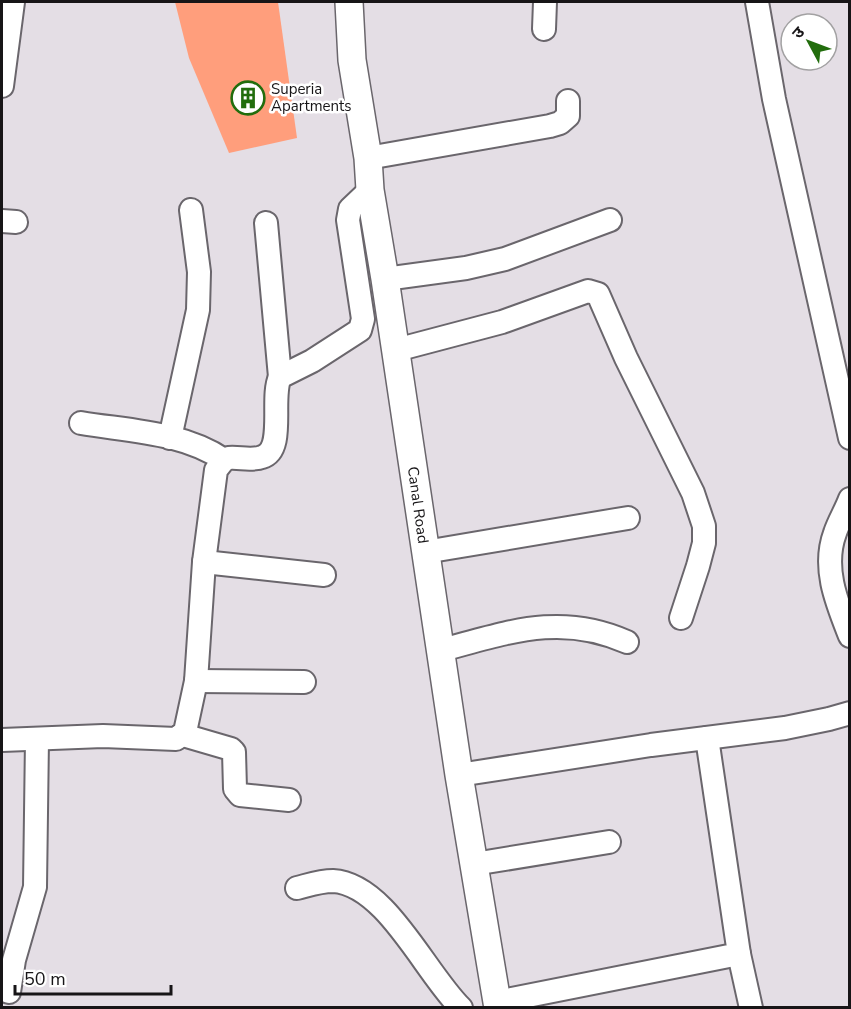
<svg xmlns="http://www.w3.org/2000/svg" width="851" height="1009" viewBox="0 0 851 1009" font-family="'Nunito Sans','Noto Sans Devanagari',sans-serif">
  <style>
    .building { fill: #ff9e7c }
    .lines { fill: none; stroke-linecap: round; stroke-linejoin: round }
    .minor-casing { stroke: #6a666c; stroke-width: 26 }
    .tertiary-casing { stroke: #6a666c; stroke-width: 30 }
    .minor { stroke: #fff; stroke-width: 22 }
    .tertiary { stroke: #fff; stroke-width: 27 }
    .labels { text-anchor: middle; stroke-width: 5; stroke-linejoin: round; paint-order: stroke }
    .poi-label { font-size: 15px; fill: #171517; stroke: #fff; text-anchor: start }
    .street-label { font-size: 15px; fill: #171517; stroke: #fff }
  </style>
  <rect width="100%" height="100%" fill="#e4dee5"/>
  <!-- building -->
  <path class="building" d="M175 2H278L297 138 229 153 189 58Z"/>
  <g class="lines">
    <!-- minor casing -->
    <g class="minor-casing">
      <g id="minor">
        <path d="M757 2 774 99 850 438"/>
        <path d="M544 29 545 2"/>
        <path d="M2 86 13 2"/>
        <path d="M368 158 550 126 560 123 568 116V101"/>
        <path d="M2 221 16 222"/>
        <path d="M266 223 280 377"/>
        <path d="M385 279 466 268 505 259 610 220"/>
        <path d="M396 350 502 322 588 291 598 294 626 358 693 493 704 526V543L698 566 681 618"/>
        <path d="M81 423C129 431 183 432 224 460"/>
        <path d="M170 438 198 310 199 272 191 210"/>
        <path d="M850 499C846 510 839 521 835 533 822 568 837 603 850 636"/>
        <path d="M425 552 628 518"/>
        <path d="M204 562 324 575"/>
        <path d="M441 650C507 633 560 612 627 642"/>
        <path d="M196 681 304 682"/>
        <path d="M183 735 231 749 234 752 235 789 240 795 289 800"/>
        <path d="M2 740 103 736 176 739 185 732 196 681 204 562 216 470 224 460 229 458C239 457 252 461 262 457 286 450 270 398 280 377L312 361 360 330 363 319 348 220 350 209 370 190"/>
        <path d="M459 775 651 745 785 728 829 719 850 713"/>
        <path d="M474 864 609 842"/>
        <path d="M297 888C309 885 320 881 333 881 386 884 425 973 461 1008"/>
        <path d="M739 954 751 1008"/>
        <path d="M9 992 14 960 35 887 37 739"/>
        <path d="M497 1002 739 954 707 738"/>
      </g>
    </g>
    <!-- tertiary casing -->
    <g class="tertiary-casing">
      <path id="tertiary" d="M349 2 352 60 368 158 370 190 385 279 459 775 498 1008"/>
    </g>
    <!-- minor -->
    <use href="#minor" class="minor"/>
    <!-- tertiary -->
    <use href="#tertiary" class="tertiary"/>
  </g>
  <!-- icons -->
  <defs>
    <g id="building-ring" transform="scale(1.725)"><circle r="9.5" fill="#fff" stroke="#226d0d" stroke-width="1.5"/><path d="M-4-6H4V6H1V3H-1V6H-4ZM-2.5-4.3h1.7v1.8h-1.7ZM.8-4.3h1.7v1.8H.8ZM-2.5-1h1.7V.8h-1.7ZM.8-1h1.7V.8H.8Z" fill="#226d0d"/></g>
  </defs>
  <g fill-rule="evenodd">
    <use href="#building-ring" x="248" y="98"/>
  </g>
  <g class="labels">
    <!-- poi labels -->
    <g class="poi-label">
      <text x="271" y="94">Superia<tspan x="271" dy="17">Apartments</tspan></text>
    </g>
    <!-- street labels -->
    <g class="street-label">
      <text transform="translate(418 505) rotate(82)" y="5">Canal Road</text>
    </g>
  </g>
  <!-- border -->
  <rect width="851" height="1009" fill="none" stroke="#171517" stroke-width="6"/>
  <!-- north arrow -->
  <g transform="translate(809 42) rotate(311)"><circle r="28" fill="#ffffff" stroke="#a2a1a2" stroke-width="1.5"/>
  <path d="M0-4.5L10 22L0 15L-10 22Z" fill="#226d0d"/>
  <text y="-9" font-size="16" font-weight="bold" text-anchor="middle" fill="#171517">उ</text>
  </g>
  <!-- scale -->
  <path d="M15 985v9h156v-9" fill="none" stroke="#171517" stroke-width="3"/>
  <text x="24" y="985" font-size="18" fill="#171517" stroke="#ffffff" stroke-width="4.5" paint-order="stroke">50 m</text>
</svg>
